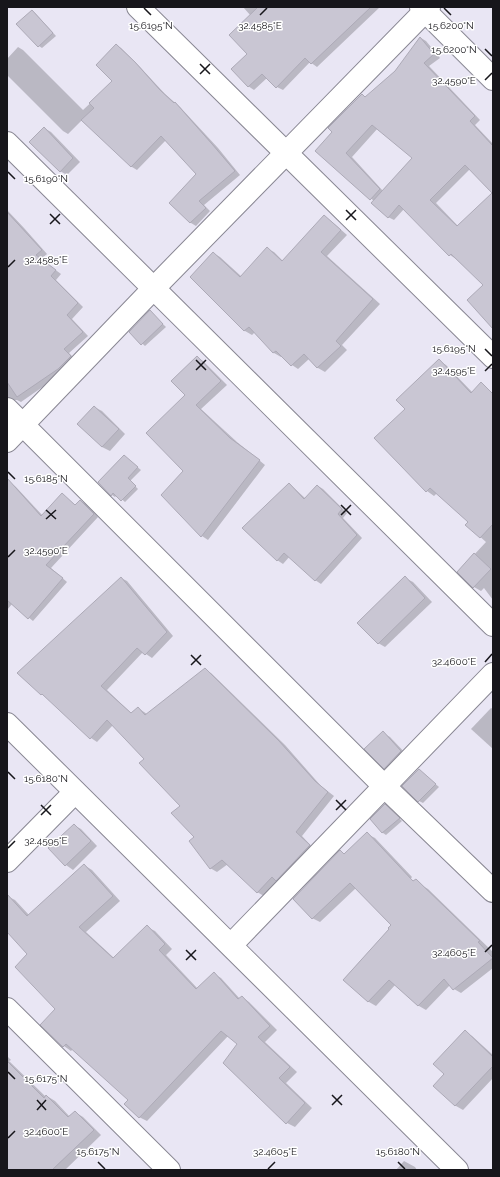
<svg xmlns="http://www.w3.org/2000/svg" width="500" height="1177" viewBox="0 0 500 1177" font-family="Raleway,sans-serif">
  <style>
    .shadow { fill: #0003; fill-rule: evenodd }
    .building { fill: #c9c6d3; stroke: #adaab7; fill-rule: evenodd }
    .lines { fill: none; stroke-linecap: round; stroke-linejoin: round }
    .minor-casing { stroke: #898793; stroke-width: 24 }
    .minor { stroke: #fff; stroke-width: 22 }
    .ticks { fill: none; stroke: #17161b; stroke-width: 1.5 }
    .ticks-label { font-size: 10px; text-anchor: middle; fill: #17161b; stroke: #fff; stroke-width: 3; stroke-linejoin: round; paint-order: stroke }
  </style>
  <rect width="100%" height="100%" fill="#e9e6f4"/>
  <!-- shadow -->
  <g class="shadow">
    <path d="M243 7H380L317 67 310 62 283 90 277 87 267 78 254 90 248 86 251 16Z"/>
    <path d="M32 11 35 13 56 36 42 48 39 46 18 24Z"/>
    <path d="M421 38 426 41 440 58 429 66 480 120 475 125 493 144V192L470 169 436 203 458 226 493 194V313L485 285 456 259 450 255 404 209 394 220 388 217 374 201 316 151 366 98 395 71ZM378 128 413 158 383 191 352 157Z"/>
    <path d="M116 45 121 48 140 67 165 94 180 107 218 148 240 175 204 205 210 211 196 226 191 223 170 203 197 174 166 140 137 170 132 167 82 120 68 134 63 131 7 75V59L18 47 23 50 83 110 114 81Z"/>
    <path d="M44 128 51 132 80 162 67 175 60 171Z"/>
    <path d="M7 210 24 228 47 254 41 259 61 274 56 280 83 307 72 319 88 336 69 353 76 360 64 372 21 402 17 400H10L7 402Z"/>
    <path d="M325 217 331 221 347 235 327 256 380 304 342 345 347 350 325 372 318 368 309 359 298 369 292 365 282 355 281 357 274 353 255 332 252 335 245 331 191 277 213 253 220 257 242 277 267 249 274 252 283 261Z"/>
    <path d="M150 312 166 327 145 346 130 332Z"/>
    <path d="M197 357 203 361 227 385 201 409 237 442 265 465 208 540 202 536 186 395Z"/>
    <path d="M439 361 446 365 473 393 493 405V600L484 588 481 591 474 587 458 572 486 542 467 525 469 522 437 493 434 496 427 491 406 409Z"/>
    <path d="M94 407 102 411 125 434 110 451 102 447Z"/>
    <path d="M124 456 141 470 130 481 138 489 125 502 117 495 115 497 112 495 99 482Z"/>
    <path d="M12 484 16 487 43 516 62 494 76 506 81 501 86 504 98 517 51 568 67 582 33 621 12 604 7 610V488Z"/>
    <path d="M289 484 294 488 306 499 318 486 323 489 347 513 343 518 362 538 321 584 315 580 290 556 283 564 277 560Z"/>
    <path d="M121 578 127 581 173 636 152 658 143 652 107 690 132 714 138 708 147 714 205 670 211 673 285 745 321 786 334 796 302 836 315 850 264 896 257 892 228 864 217 872 210 868 181 806 145 759 113 725 97 742 91 738 47 697 41 694Z"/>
    <path d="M405 578 413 582 432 602 385 647 378 643Z"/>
    <path d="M491 708 493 709V749L471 729Z"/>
    <path d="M383 733 390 737 408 756 392 772 385 768Z"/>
    <path d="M419 770 439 787 423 803 419 801Z"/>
    <path d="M388 807 402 821 386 835 383 833 371 819Z"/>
    <path d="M74 825 81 829 97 846 73 870 66 865 49 848Z"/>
    <path d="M367 834 375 838 412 877 402 890 421 885 428 889 493 952V968L461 993 454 989 450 985 426 1010 419 1006 396 984 376 1006 369 1002 344 979 390 929 393 925 356 888 320 922 312 918 340 851 345 854Z"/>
    <path d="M84 865 92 870 120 901 86 932 114 958 147 927 155 931 172 949 166 955 198 989 214 974 221 978 240 999 242 997 249 1002 277 1030 265 1042 297 1072 286 1083 312 1108 295 1127 287 1123 238 1044 229 1035 147 1121 139 1117 130 1100 73 1049 71 1051 64 1046 42 1025 57 1009 28 954 7 931V896L15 900 29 915Z"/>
    <path d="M465 1032 472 1036 493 1055V1078L463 1110 456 1106 434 1086 445 1074Z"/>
    <path d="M7 1056 11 1060 9 1061 46 1097 47 1096 55 1101 70 1117 75 1112 83 1117 101 1135 65 1170H7Z"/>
    <path d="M404 1161 415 1167 417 1170H396Z"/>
  </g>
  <!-- building -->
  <g class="building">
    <path d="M258 7H371L311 64 305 58 276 88 262 74 248 87 231 69 247 54 229 35Z"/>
    <path d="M32 10 53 33 38 47 16 24Z"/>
    <path d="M420 37 434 54 424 63 475 116 470 121 493 146V329L467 300 483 285 451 254 449 256 399 205 388 218 371 203 412 158 372 125 346 153 380 189 370 200 315 151 332 132 328 128 362 94 365 97 395 71ZM465 165 492 193 457 226 430 200Z"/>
    <path d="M116 44 135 62 160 90 174 103 175 102 212 144 235 171 199 201 206 208 190 223 169 203 196 174 161 136 131 167 81 120 94 108 89 103 112 81 96 65Z"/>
    <path d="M44 127 73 158 60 172 29 142Z"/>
    <path d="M7 212 42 250 36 255 56 270 51 276 78 303 67 315 83 332 64 349 71 356 58 369 17 397 7 382Z"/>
    <path d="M324 215 341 230 321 252 373 299 336 341 341 346 317 368 304 354 291 366 276 351 273 353 249 327 244 331 190 277 213 252 240 277 267 247 282 261Z"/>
    <path d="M150 310 163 324 141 345 129 332Z"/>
    <path d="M197 356 221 381 196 405 230 438 260 460 201 537 161 495 183 471 146 433 185 395 171 381Z"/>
    <path d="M439 359 471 393 481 382 493 394V524L480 538 465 525 468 522 430 488 426 492 374 438 405 409 396 400Z"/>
    <path d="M94 406 119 429 102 447 77 424Z"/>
    <path d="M124 455 138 467 128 478 136 486 121 501 113 493 111 496 98 482Z"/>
    <path d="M7 478 41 516 62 493 75 505 80 500 94 514 46 565 63 578 28 619 7 600Z"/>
    <path d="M289 483 304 499 317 485 342 509 338 514 357 535 315 581 284 553 277 561 242 528Z"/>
    <path d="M474 553 491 569 473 588 457 572Z"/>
    <path d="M405 576 425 598 378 644 357 623Z"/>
    <path d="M121 577 167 632 145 655 137 648 101 686 131 713 138 707 145 715 205 668 279 741 315 781 328 792 296 832 310 845 276 881 272 877 257 893 222 860 210 869 189 841 194 837 171 813 180 806 139 763 144 759 107 720 90 739 42 694 41 695 17 673Z"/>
    <path d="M383 731 401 751 384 769 364 749Z"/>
    <path d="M419 769 436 784 418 802 402 786Z"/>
    <path d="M385 804 400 818 382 833 370 819Z"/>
    <path d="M74 824 91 841 65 866 48 848Z"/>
    <path d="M367 832 413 881 416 879 480 941 478 942 493 958 453 990 444 979 418 1006 389 980 368 1002 343 980 389 929 388 928 391 925 350 883 312 919 293 899 340 850 344 854Z"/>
    <path d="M84 864 113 896 79 927 113 958 147 925 165 944 159 950 196 989 214 972 238 999 242 996 270 1026 258 1037 290 1067 279 1078 305 1103 286 1124 223 1063 237 1044 221 1031 139 1118 124 1104 128 1100 66 1044 63 1047 40 1025 55 1009 15 967 27 954 7 932V894L27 916Z"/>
    <path d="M465 1030 493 1057V1066L455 1106 433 1086 444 1074 433 1064Z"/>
    <path d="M7 1061 44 1098 46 1095 68 1117 75 1111 94 1130 52 1170H7Z"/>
  </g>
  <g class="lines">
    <!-- minor casing -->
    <g class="minor-casing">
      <g id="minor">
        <path d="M138 7 493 357"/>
        <path d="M421 7 493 79"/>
        <path d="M7 143 493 625"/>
        <path d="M7 409 384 786 493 891"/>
        <path d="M7 441 153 289 429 7"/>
        <path d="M7 724 457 1170"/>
        <path d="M7 861 75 792"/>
        <path d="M231 945 493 674"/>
        <path d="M7 1009 169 1170"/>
      </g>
    </g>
    <!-- minor -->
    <use href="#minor" class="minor"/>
  </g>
  <!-- ticks -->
  <path class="ticks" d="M144 8 151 15M444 8 451 15M260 15 267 8M485 49 492 56M200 64 210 74M200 74 210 64M485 80 492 73M8 172 15 179M346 210 356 220M50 214 60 224M346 220 356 210M50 224 60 214M8 267 15 260M485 349 492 356M196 360 206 370M196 370 206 360M485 371 492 364M8 472 15 479M341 505 351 515M46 510 56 519M341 515 351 505M46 519 56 510M8 557 15 550M191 655 201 665M485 662 492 654M191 665 201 655M8 772 15 779M336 800 346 810M41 805 51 815M336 810 346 800M41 815 51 805M8 848 15 841M186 950 196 960M485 952 492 945M186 960 196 950M8 1072 15 1079M332 1095 342 1105M37 1100 46 1110M332 1105 342 1095M37 1110 46 1100M8 1138 15 1131M98 1162 105 1169M398 1162 405 1169M268 1169 275 1162"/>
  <g class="ticks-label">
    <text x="151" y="29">15.6195°N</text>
    <text x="260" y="29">32.4585°E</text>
    <text x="451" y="29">15.6200°N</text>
    <text x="454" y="53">15.6200°N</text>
    <text x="454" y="84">32.4590°E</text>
    <text x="46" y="182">15.6190°N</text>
    <text x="46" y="263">32.4585°E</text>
    <text x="454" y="352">15.6195°N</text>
    <text x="454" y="374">32.4595°E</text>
    <text x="46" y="482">15.6185°N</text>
    <text x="46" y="554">32.4590°E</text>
    <text x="454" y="665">32.4600°E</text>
    <text x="46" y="782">15.6180°N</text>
    <text x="46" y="844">32.4595°E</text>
    <text x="454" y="956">32.4605°E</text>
    <text x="46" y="1082">15.6175°N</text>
    <text x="46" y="1135">32.4600°E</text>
    <text x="98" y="1155">15.6175°N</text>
    <text x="275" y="1155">32.4605°E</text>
    <text x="398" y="1155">15.6180°N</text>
  </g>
  <!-- border -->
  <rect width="500" height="1177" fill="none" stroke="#17161b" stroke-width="16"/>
</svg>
